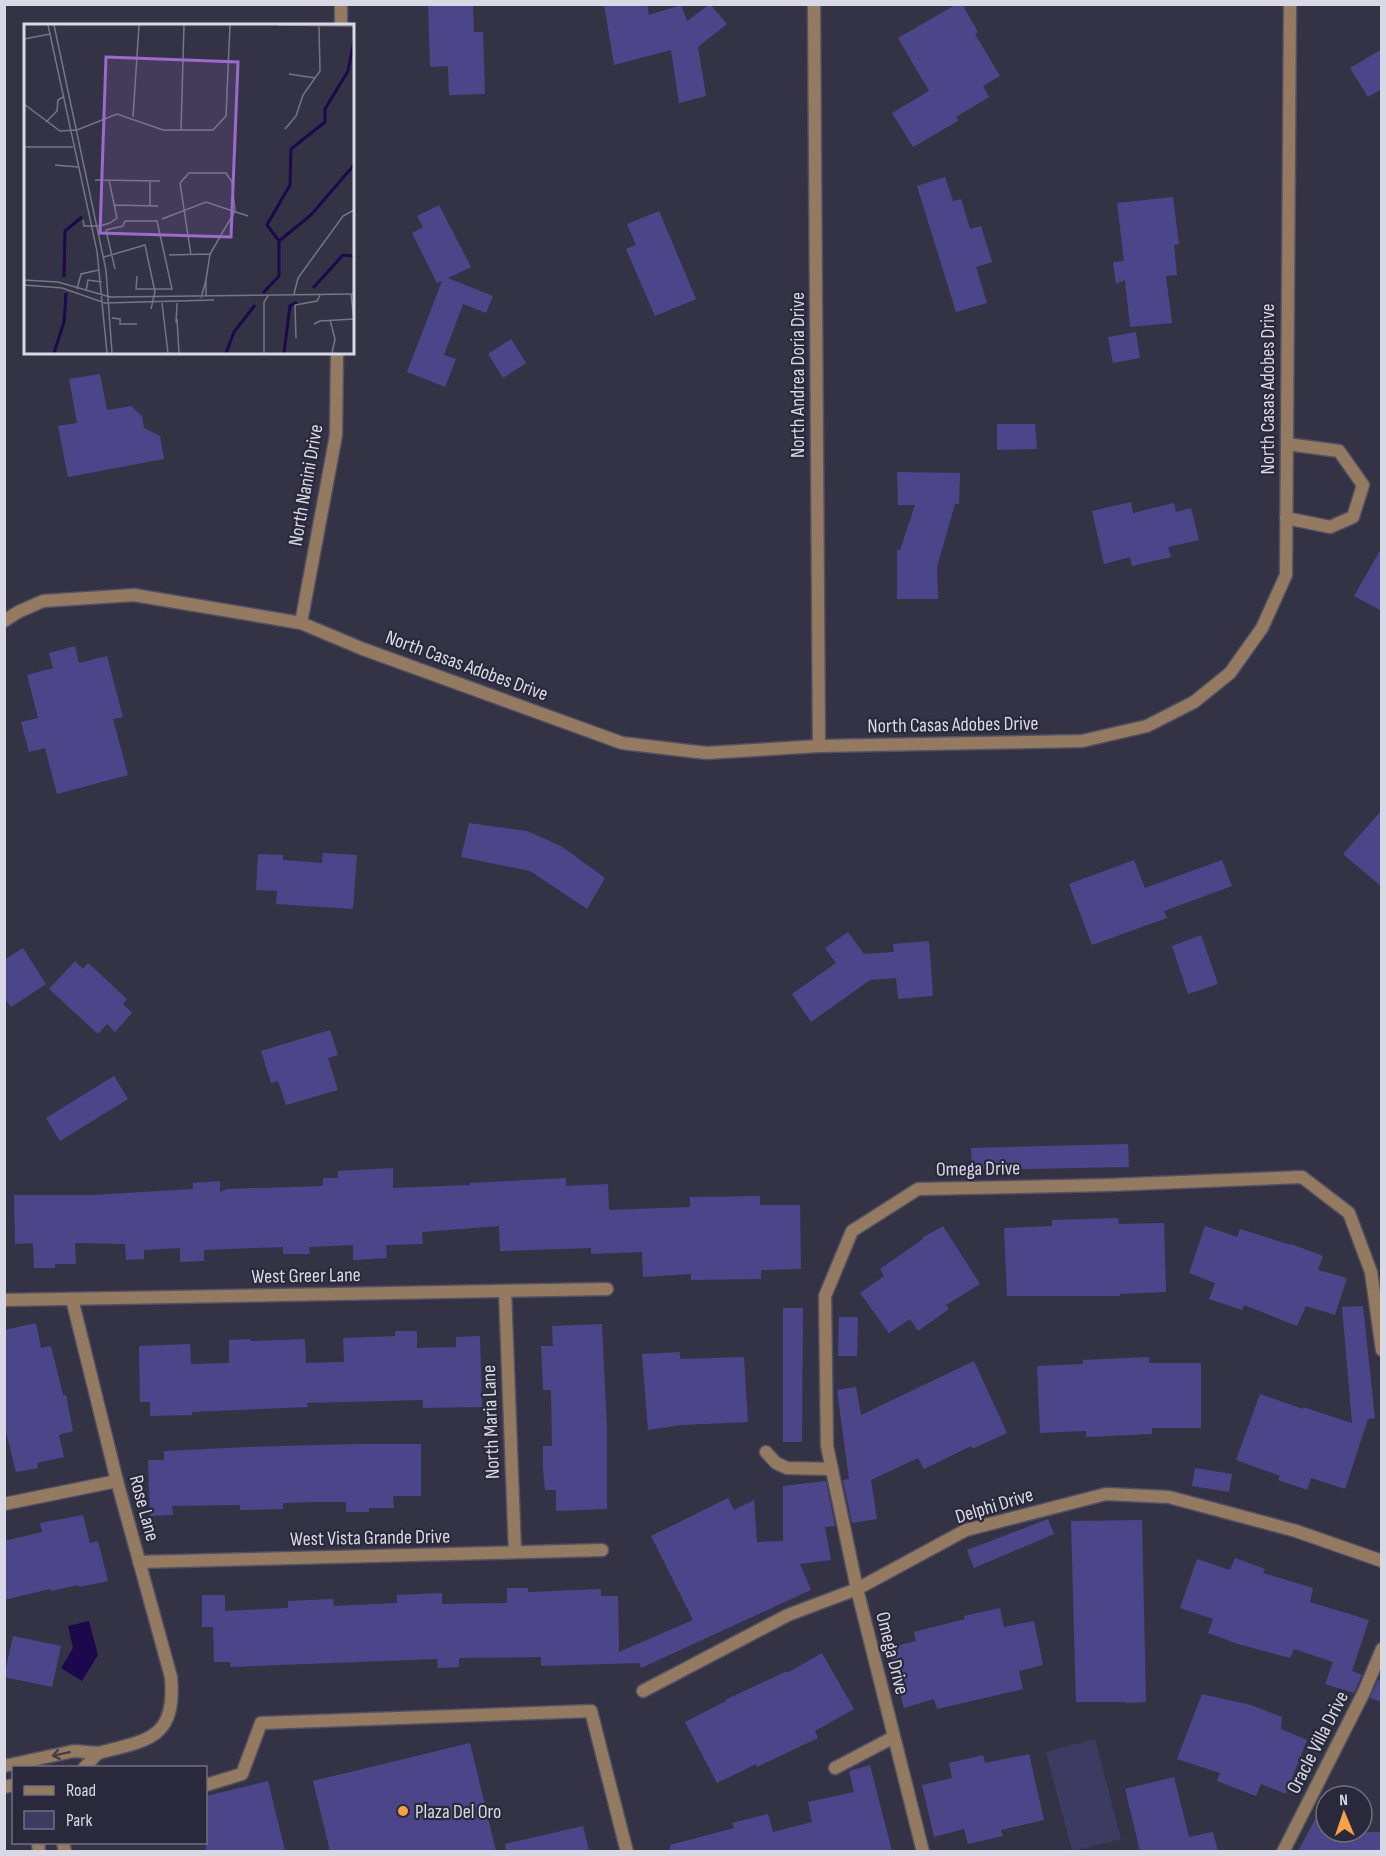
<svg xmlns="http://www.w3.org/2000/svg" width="1386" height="1856" viewBox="0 0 1386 1856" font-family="'Sofia Sans Condensed',sans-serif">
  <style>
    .green { fill: #3e3b62 }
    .water { fill: #1c094b }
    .building { fill: #4d4589 }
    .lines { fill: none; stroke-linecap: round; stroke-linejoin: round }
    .lane-casing { stroke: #525163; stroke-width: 15 }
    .street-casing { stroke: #525163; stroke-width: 15 }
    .lane { stroke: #947a60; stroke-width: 12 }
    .street { stroke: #947a60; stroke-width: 12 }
    .oneway { stroke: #443d44 }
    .poi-dot { fill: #f5a346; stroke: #2a293b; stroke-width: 2 }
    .labels { text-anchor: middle; stroke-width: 4.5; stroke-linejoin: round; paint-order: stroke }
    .street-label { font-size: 20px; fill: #d9d9e5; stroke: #2a293b }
    .poi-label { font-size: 20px; fill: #d9d9e5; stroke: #2a293b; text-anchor: start }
    .inset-river { fill: none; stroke: #1c094b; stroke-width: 3 }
    .inset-road { fill: none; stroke: #767586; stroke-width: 1.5 }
    .view { fill: #9c69cc; fill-opacity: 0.15; stroke: #9c69cc; stroke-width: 3 }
    .inset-edge { fill: none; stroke: #d9d9e5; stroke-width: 3 }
  </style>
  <rect width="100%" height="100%" fill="#343346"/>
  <!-- green -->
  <path class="green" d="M1095 1739 1121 1839 1072 1851 1046 1752Z"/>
  <!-- water -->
  <path class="water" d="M89 1621 98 1655 82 1681 61 1668 73 1648 68 1626Z"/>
  <!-- building -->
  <g class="building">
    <path d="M428 4H473L474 32H483L485 94 449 95 448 66 430 67Z"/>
    <path d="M604 4H647L649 15 681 5 687 21 710 4 727 24 698 47 706 96 679 103 671 50 614 65Z"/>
    <path d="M957 4H962L978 32 975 34 1000 76 983 86 989 97 956 117 958 121 913 147 892 113 929 91 898 38Z"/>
    <path d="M1382 49V89L1368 97 1350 68Z"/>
    <path d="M945 177 953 201 961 199 970 229 981 226 992 262 976 267 987 303 956 312 917 186Z"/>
    <path d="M1173 197 1179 244 1174 245 1177 275 1166 276 1172 323 1130 327 1125 280 1116 284 1113 262 1124 261 1117 203Z"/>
    <path d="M439 205 471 267 448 278 493 296 486 313 463 304 444 355 456 359 445 387 407 372 442 281 437 283 412 233 423 227 417 216Z"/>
    <path d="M659 211 696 299 655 316 626 249 636 245 627 224Z"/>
    <path d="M1136 332 1140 358 1113 363 1108 337Z"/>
    <path d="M511 339 526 363 503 378 488 354Z"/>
    <path d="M100 374 107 410 131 406 142 416 144 428 160 436 164 459 68 477 58 426 77 423 69 379Z"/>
    <path d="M997 424H1035L1037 449 997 450Z"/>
    <path d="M897 472 960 473 959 504H955L937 567 938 599H897V550H900L915 505H898Z"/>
    <path d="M1131 502 1133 513 1174 503 1176 512 1191 508 1199 540 1168 547 1171 557 1132 566 1130 557 1104 564 1092 511Z"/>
    <path d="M1382 547V611L1354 596Z"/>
    <path d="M75 646 79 663 107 656 123 717 113 719 128 775 57 794 45 748 29 752 21 722 38 718 27 675 53 668 49 653Z"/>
    <path d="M1382 810V887L1343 854Z"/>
    <path d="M469 823 527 831 561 846 605 878 587 909 530 871 461 857Z"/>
    <path d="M323 853 357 855 353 909 276 904 277 891 256 890 258 854 283 855V860L322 863Z"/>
    <path d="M1134 860 1145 888 1222 860 1232 886 1164 911 1167 918 1092 945 1069 884Z"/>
    <path d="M848 932 864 954 894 952 893 944 929 941 933 996 898 999 896 978 870 980 811 1022 792 994 836 963 825 948Z"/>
    <path d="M1201 935 1218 984 1188 994 1172 946Z"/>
    <path d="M23 948 46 984 11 1007 4 997V960Z"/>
    <path d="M75 961 83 969 88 963 127 999 123 1004 132 1013 115 1032 107 1024 98 1034 49 989Z"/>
    <path d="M330 1030 338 1055 328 1058 338 1090 286 1105 278 1081 271 1083 261 1051Z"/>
    <path d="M114 1076 128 1099 60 1141 46 1118Z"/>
    <path d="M1128 1144 1129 1167 972 1170 971 1148Z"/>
    <path d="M393 1168V1188L470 1185V1183L566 1178V1186L608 1184 609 1210 690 1207V1197L760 1196V1205H800L801 1269 761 1270V1279L691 1280V1274L643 1277 642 1252 591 1254V1248L500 1251 499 1226 422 1232 423 1244 386 1245 387 1258 353 1260V1245L309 1247 310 1254H283V1247L204 1250V1261L180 1262V1248L144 1250V1259L126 1260 125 1244 75 1243 76 1264H55V1268H34L33 1243 15 1244 14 1195H92L193 1189V1183L220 1181V1192L227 1189 323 1186V1178H338V1171Z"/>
    <path d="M1118 1218 1119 1224 1164 1223 1166 1292 1120 1294V1296H1007L1004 1228 1052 1226V1220Z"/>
    <path d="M943 1226 980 1284 946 1305 949 1309 918 1331 910 1319 889 1333 860 1293 884 1276 880 1269 923 1239 922 1238Z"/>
    <path d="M1205 1226 1237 1237 1240 1229 1291 1245V1244L1323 1256 1318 1270 1347 1278 1335 1315 1306 1306 1297 1326 1244 1305 1242 1310 1209 1299 1215 1283 1189 1273Z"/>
    <path d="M1363 1306 1375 1418 1368 1419 1345 1489 1311 1478 1307 1490 1278 1480 1280 1476 1236 1460 1260 1394 1303 1409V1407L1352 1423 1342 1307Z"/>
    <path d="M783 1308H803L802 1442H783Z"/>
    <path d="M839 1317H858L857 1356H838Z"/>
    <path d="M36 1323 41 1348 51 1346 63 1395H66L73 1431 59 1435 64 1457 37 1463 38 1468 16 1472 4 1424V1330Z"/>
    <path d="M602 1324 607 1431V1509L556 1511V1490H545L543 1469V1446H552L551 1390H543L541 1346H553L552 1326Z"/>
    <path d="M395 1331H417V1348L456 1347V1337L480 1336 482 1407 423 1408V1400L307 1403 308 1407 192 1412V1415L150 1416V1402H140L139 1346 190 1344 191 1364 229 1363V1340L250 1339 251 1341 305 1339 306 1363 344 1362 343 1338 395 1336Z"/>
    <path d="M680 1352V1359L744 1357 748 1422 682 1425 648 1430 642 1354Z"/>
    <path d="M1149 1357V1363H1201V1428H1152V1434L1086 1437V1431L1040 1433 1037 1366 1083 1364V1360Z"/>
    <path d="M974 1361 1007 1433 972 1449 971 1446 924 1469 918 1458 871 1480 877 1519 852 1523 843 1480 849 1479 837 1390 856 1387 861 1415Z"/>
    <path d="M358 1444H421V1496H393L394 1508H369V1512H346V1502H315L283 1503V1509L240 1510V1505L172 1506 173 1515 150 1516 148 1460H164V1451L247 1447Z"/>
    <path d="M1195 1468 1232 1474 1229 1492 1192 1486Z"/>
    <path d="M826 1481 835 1526 825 1527 831 1560 800 1564 811 1590 641 1668 639 1663 541 1666V1657L459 1658V1667L438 1668 437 1659 230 1667V1662H214L213 1627H202V1595H225V1611L288 1608V1601L333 1599 334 1606 397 1603V1595L442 1593V1604L507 1603V1588H528V1592L601 1589V1596H618L619 1652 693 1620 651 1536 728 1498 734 1510 754 1500 757 1542 783 1541V1486Z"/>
    <path d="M83 1515 90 1543 98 1541 108 1581 79 1587 78 1585 51 1591 50 1589 4 1600V1541L42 1532 40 1523Z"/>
    <path d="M1048 1519 1054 1534 974 1568 967 1550Z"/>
    <path d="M1142 1520 1146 1702 1125 1703V1702H1076L1071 1521Z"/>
    <path d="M1235 1558 1265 1569 1263 1573 1313 1588 1310 1602 1369 1620 1352 1671 1362 1675 1354 1693 1325 1684 1333 1662 1294 1649 1290 1658 1238 1644 1208 1633 1213 1619 1180 1608 1197 1559 1230 1570Z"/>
    <path d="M1000 1608 1004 1627 1034 1621 1043 1665 1019 1671 1023 1689 937 1709 934 1699 904 1708 888 1648 916 1641 914 1632 965 1619 964 1616Z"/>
    <path d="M13 1636 61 1646 52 1687 4 1677Z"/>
    <path d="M822 1653 854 1709 815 1731 818 1738 757 1767 756 1764 717 1783 685 1722 726 1701 725 1700 787 1671V1673Z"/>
    <path d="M1378 1680 1382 1682V1702L1370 1698Z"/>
    <path d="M1202 1694 1251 1705 1282 1717 1281 1729 1307 1740 1286 1794 1261 1784 1256 1796 1217 1781 1220 1773 1177 1759Z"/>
    <path d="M470 1743 496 1851H330L313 1781Z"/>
    <path d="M1029 1754 1044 1820 1001 1830 1003 1836 968 1844 964 1829 934 1837 922 1785 952 1778 949 1763 983 1755 985 1763Z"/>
    <path d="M870 1765 892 1851H670V1845L734 1828 732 1823 768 1814 773 1832 812 1822 808 1802 854 1792 849 1771Z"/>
    <path d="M1174 1777 1189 1837 1213 1832 1218 1851H1140L1125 1789Z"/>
    <path d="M268 1781 285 1851H206V1796Z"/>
    <path d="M1326 1799V1832H1382V1851H1298Z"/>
    <path d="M583 1826 589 1851H506L505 1844Z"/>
  </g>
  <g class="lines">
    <!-- lane casing -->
    <g class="lane-casing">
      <g id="lane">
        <path d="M1286 518 1330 527 1353 517 1363 485 1339 451 1287 444"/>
        <path d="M766 1452 776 1463 787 1468 832 1469"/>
        <path d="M643 1691 788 1615 857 1589 966 1530 1106 1494 1169 1497 1296 1531 1382 1561"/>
        <path d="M835 1768 894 1737"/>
        <path d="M206 1785 242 1774 261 1723 591 1711 627 1852"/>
        <path d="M63 1842 65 1852"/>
        <path d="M39 1852 38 1844 40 1842"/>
        <path d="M923 1852 857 1589 827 1446 825 1296 852 1231 918 1189 1108 1185 1302 1177 1349 1213 1371 1272 1382 1350"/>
        <path d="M1283 1852 1364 1692 1382 1649"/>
      </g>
    </g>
    <!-- street casing -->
    <g class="street-casing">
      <g id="street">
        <path d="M341 4V26"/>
        <path d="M814 4 819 746"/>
        <path d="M4 621 18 612 43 601 134 595 301 623 363 649 622 743 706 753 819 746 1082 741 1147 726 1194 702 1230 673 1262 628 1286 575 1290 4"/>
        <path d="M301 623 336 435 337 352"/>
        <path d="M505 1291 515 1552"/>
        <path d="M72 1299 117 1481 171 1677C176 1739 149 1740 98 1753"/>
        <path d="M4 1300 607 1289"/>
        <path d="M4 1504 117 1481"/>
        <path d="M139 1562 602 1550"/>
        <path d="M4 1766 74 1751 98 1753 84 1768"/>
        <path d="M4 1787 14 1785"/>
      </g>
    </g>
    <!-- lane -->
    <use href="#lane" class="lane"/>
    <!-- street -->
    <use href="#street" class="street"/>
  </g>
  <!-- one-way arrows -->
  <defs><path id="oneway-shaft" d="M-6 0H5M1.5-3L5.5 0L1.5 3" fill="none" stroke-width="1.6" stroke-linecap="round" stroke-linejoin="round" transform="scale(1.5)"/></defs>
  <use class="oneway" href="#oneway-shaft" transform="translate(61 1754) rotate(168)"/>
  <!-- markers -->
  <circle class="poi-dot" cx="403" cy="1811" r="6"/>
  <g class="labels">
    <!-- street labels -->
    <g class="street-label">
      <text transform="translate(797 375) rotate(-90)" y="7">North Andrea Doria Drive</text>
      <text transform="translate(1267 389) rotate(-90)" y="7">North Casas Adobes Drive</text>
      <text transform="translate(305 485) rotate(-80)" y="7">North Nanini Drive</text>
      <text transform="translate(467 665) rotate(20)" y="7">North Casas Adobes Drive</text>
      <text transform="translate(953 724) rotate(-1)" y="7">North Casas Adobes Drive</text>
      <text transform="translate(978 1168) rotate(-1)" y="7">Omega Drive</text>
      <text transform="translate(306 1275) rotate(-1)" y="7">West Greer Lane</text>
      <text transform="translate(490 1422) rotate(-92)" y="7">North Maria Lane</text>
      <text transform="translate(994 1505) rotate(-17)" y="7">Delphi Drive</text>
      <text transform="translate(145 1508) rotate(75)" y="7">Rose Lane</text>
      <text transform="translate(370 1537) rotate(-1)" y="7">West Vista Grande Drive</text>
      <text transform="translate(893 1653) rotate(76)" y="7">Omega Drive</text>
      <text transform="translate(1317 1742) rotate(-63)" y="7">Oracle Villa Drive</text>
    </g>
    <!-- poi labels -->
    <g class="poi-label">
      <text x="415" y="1818">Plaza Del Oro</text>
    </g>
  </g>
  <!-- overview -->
  <g transform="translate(24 24)">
    <rect width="330" height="330" fill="#343346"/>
    <path class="inset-river" d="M255 217 287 191 330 141M40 253 41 207 58 193M289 264 319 231 330 232M239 269 255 252V217L243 201 266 161 267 125 301 98V85L324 47 330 17M30 329 40 298 42 269M202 329 210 308 231 281M260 329 266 282 273 278"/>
    <path class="inset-road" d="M24 1 73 227 83 329M30 1 82 246 88 329M254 1 330 2M0 15 26 10M265 50 291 54M0 80 36 107 53 106 93 90 139 106H189L202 92 206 1M109 93 115 1M22 98 33 87 34 76 39 73M261 105 272 92 279 71 296 47 295 2M157 106 160 1M0 123H49M31 141 54 143M71 156 136 157M85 156 93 194 86 199M126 157V182M90 181 134 182M138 195 182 178 224 192M59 196 60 202H76L86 199 76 202M82 206 99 202 101 197H133L148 265H112L113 252M82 206 91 245M0 229V249M145 231 186 230M167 231 156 159 165 149H202L208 158 211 187 186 230 182 256M80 233 121 221 131 268 127 285M0 256 34 258 86 273 330 270M0 261 38 264 81 279 190 276M53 265 57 250 75 246M62 267 64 256 78 258M270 270 274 254 319 192 330 186M327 270 330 296M177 274 182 256V272M138 279 144 329M88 294 96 295V300H113M153 295 155 329M306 296 311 315 308 329M152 299 153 279M290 300 296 297 330 295M272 314 271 281 293 277 296 271M240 329V278L244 272"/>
    <path class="view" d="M82 33 214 38 207 213 76 209Z"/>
    <rect width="330" height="330" class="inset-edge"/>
  </g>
  <!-- border -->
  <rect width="1386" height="1856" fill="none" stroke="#d9d9e5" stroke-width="12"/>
  <!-- legend -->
  <rect x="12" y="1766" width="195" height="78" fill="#2a293b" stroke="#706f7f" stroke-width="1.5"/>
  <rect x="24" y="1786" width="30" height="9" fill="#947a60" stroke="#706f7f" stroke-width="1.5"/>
  <text x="66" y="1796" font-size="18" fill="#d9d9e5">Road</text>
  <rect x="24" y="1811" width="30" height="18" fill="#3e3b62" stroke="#706f7f" stroke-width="1.5"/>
  <text x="66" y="1826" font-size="18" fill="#d9d9e5">Park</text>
  <!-- north arrow -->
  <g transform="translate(1344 1814) rotate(358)"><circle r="28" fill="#2a293b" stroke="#706f7f" stroke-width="1.5"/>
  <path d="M0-4.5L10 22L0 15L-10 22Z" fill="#f5a346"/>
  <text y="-9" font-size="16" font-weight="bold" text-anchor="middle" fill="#d9d9e5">N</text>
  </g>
</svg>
